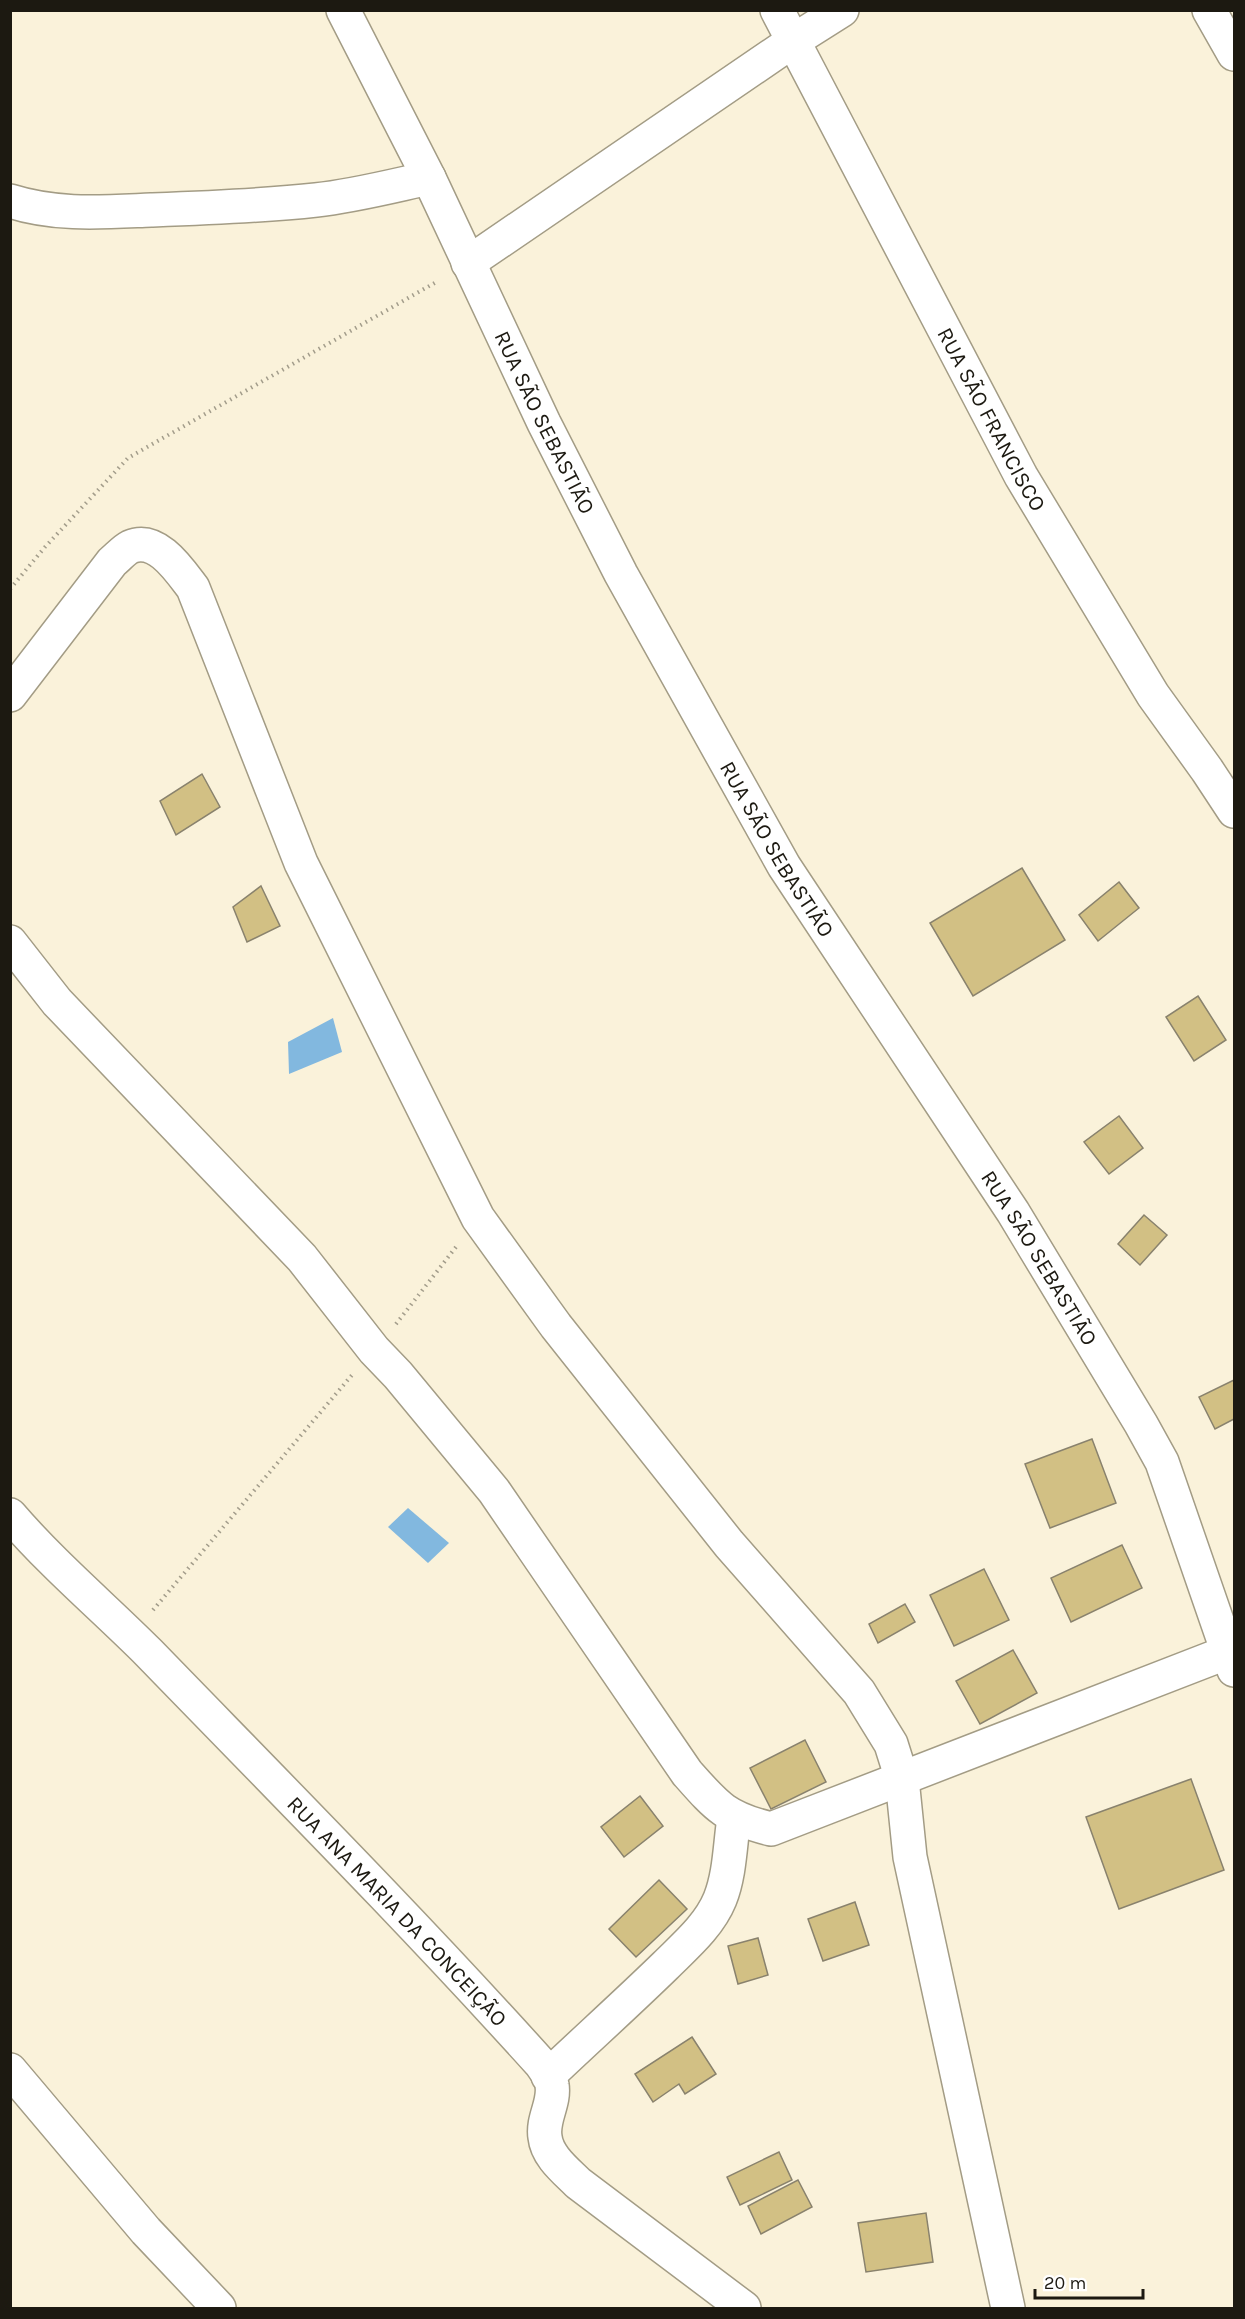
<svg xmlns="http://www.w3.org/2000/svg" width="1245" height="2319" viewBox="0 0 1245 2319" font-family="Karla,sans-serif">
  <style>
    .water { fill: #82b8df }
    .building { fill: #d2c084; stroke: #89826d; stroke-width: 1.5 }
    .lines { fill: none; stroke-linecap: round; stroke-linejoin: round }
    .minor-casing { stroke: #a39c85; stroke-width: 36 }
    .path { stroke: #a39d8b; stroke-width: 4; stroke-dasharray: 1.5 4.5; stroke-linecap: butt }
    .minor { stroke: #fff; stroke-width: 33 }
    .labels { text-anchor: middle; stroke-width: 4.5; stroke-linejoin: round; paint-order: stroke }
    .street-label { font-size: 22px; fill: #1c1911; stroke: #fff }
  </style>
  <rect width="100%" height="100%" fill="#faf2da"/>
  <!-- water -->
  <g class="water">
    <path d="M333 1018 342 1052 289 1074 288 1042Z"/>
    <path d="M408 1508 449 1543 428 1563 388 1527Z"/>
  </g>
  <!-- building -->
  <g class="building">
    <path d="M202 774 220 807 176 835 160 801Z"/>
    <path d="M1022 868 1065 940 973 996 930 923Z"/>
    <path d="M1119 882 1139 908 1098 941 1079 915Z"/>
    <path d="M261 886 280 926 247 942 233 907Z"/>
    <path d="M1198 996 1226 1040 1194 1061 1166 1017Z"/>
    <path d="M1119 1116 1143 1148 1109 1174 1084 1142Z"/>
    <path d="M1144 1215 1167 1235 1140 1265 1118 1244Z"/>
    <path d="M1234 1380V1419L1215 1429 1199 1397Z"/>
    <path d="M1092 1439 1116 1503 1050 1528 1025 1464Z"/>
    <path d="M1122 1545 1142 1588 1071 1622 1051 1578Z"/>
    <path d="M984 1569 1009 1620 954 1646 930 1595Z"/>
    <path d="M905 1604 915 1622 878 1643 869 1624Z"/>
    <path d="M1013 1650 1037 1693 980 1724 956 1681Z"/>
    <path d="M805 1740 826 1782 771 1809 750 1768Z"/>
    <path d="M1191 1779 1224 1870 1119 1909 1086 1817Z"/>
    <path d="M640 1796 663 1826 624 1857 601 1827Z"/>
    <path d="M659 1880 687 1909 636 1957 609 1929Z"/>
    <path d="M855 1902 869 1945 823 1961 808 1919Z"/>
    <path d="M758 1938 768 1975 738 1984 728 1946Z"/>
    <path d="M692 2037 716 2074 685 2094 679 2084 653 2102 635 2074Z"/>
    <path d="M779 2152 792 2180 740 2205 727 2177Z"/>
    <path d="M798 2180 812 2207 761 2234 748 2206Z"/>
    <path d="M926 2213 933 2262 866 2272 858 2223Z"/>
  </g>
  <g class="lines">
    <!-- minor casing -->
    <g class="minor-casing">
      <g id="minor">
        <path id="s1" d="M343 10 429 178 544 423 621 574 784 866 1013 1212 1141 1424 1162 1462 1234 1670"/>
        <path id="s2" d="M777 10 1021 476 1153 695 1207 770 1234 811"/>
        <path d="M1209 10 1234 54"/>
        <path d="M10 201C57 216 103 212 151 210 206 208 262 206 316 200 354 196 392 186 429 178"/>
        <path d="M468 263 793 41 842 10"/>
        <path d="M10 695 112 562C118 557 124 550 130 547 157 535 180 571 193 588L301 863 478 1218 556 1326 729 1544 859 1692 891 1744 902 1779 910 1857 1008 2308"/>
        <path d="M10 942 57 1002 302 1258 374 1350 398 1375 494 1491 687 1773C717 1807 726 1818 771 1829L1228 1652"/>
        <path id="s3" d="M10 1515C53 1565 103 1607 149 1653 281 1789 414 1923 541 2064 545 2070 551 2077 552 2085 555 2103 542 2119 545 2137 547 2156 565 2170 578 2183L744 2308"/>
        <path d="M10 2070 146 2231 219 2308"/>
        <path d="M548 2076C587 2039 627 2003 665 1966 685 1946 709 1926 720 1899 730 1874 730 1844 734 1818"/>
      </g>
    </g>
    <!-- path -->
    <g class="path">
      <path d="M10 589 45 547 128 458 438 281"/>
      <path d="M396 1324 456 1247"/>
      <path d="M153 1610 352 1375"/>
    </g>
    <!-- minor -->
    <use href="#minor" class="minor"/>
  </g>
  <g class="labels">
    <!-- street labels -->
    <g class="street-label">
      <text dy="8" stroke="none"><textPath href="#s2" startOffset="462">RUA SÃO FRANCISCO</textPath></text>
      <text dy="8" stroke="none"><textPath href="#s1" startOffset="459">RUA SÃO SEBASTIÃO</textPath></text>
      <text dy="8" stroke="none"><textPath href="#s1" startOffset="945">RUA SÃO SEBASTIÃO</textPath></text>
      <text dy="8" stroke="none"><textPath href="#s1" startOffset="1431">RUA SÃO SEBASTIÃO</textPath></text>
      <text dy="8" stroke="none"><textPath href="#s3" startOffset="554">RUA ANA MARIA DA CONCEIÇÃO</textPath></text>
    </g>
  </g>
  <!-- border -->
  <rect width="1245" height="2319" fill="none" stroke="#1c1911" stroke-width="24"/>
  <!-- scale -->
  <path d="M1035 2289v9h108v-9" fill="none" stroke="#1c1911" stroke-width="3"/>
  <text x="1044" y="2289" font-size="18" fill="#1c1911" stroke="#ffffff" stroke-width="4.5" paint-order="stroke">20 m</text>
</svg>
